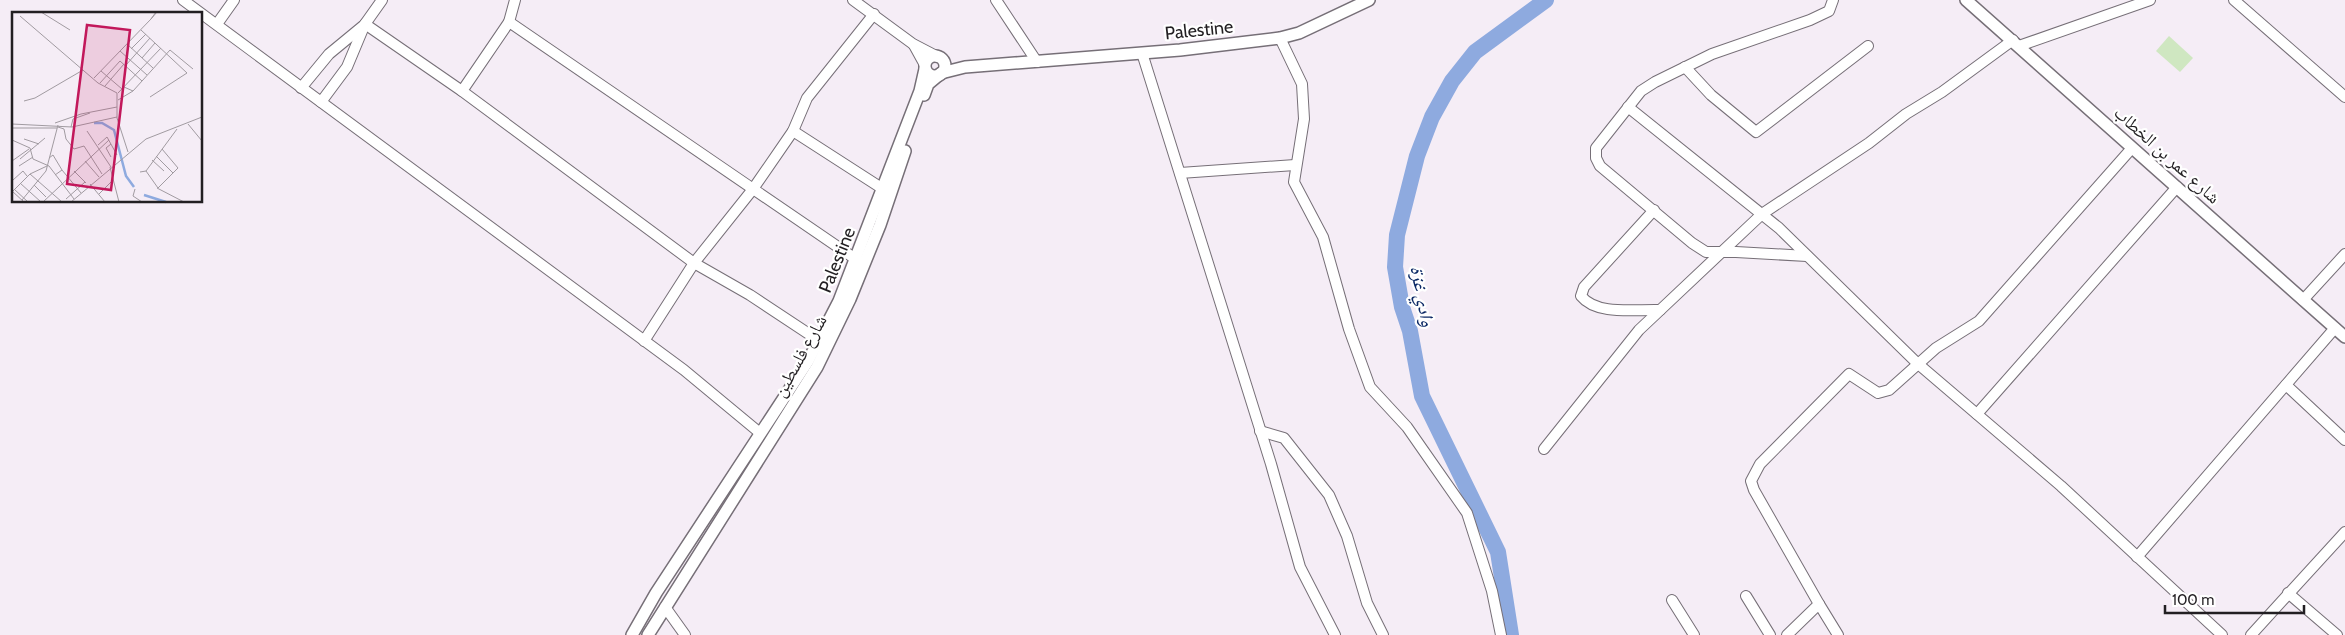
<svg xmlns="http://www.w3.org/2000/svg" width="2345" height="635" viewBox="0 0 2345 635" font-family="Cabin,'Noto Naskh Arabic',sans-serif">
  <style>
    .green { fill: #cfe7c1 }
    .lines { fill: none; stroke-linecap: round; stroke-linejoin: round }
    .river { stroke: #8eaadf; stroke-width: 16 }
    .minor-casing { stroke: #766f77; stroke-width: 12 }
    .tertiary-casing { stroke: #766f77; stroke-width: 14 }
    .minor { stroke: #fff; stroke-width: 10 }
    .tertiary { stroke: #fff; stroke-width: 11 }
    .labels { text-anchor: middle; stroke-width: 4.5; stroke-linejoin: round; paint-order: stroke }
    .street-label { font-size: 18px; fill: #221f22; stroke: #fff }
    .water-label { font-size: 19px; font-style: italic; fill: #0a2764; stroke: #fff }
    .inset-river { fill: none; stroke: #8eaadf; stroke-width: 2.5 }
    .inset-road { fill: none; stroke: #a19ba1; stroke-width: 1 }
    .view { fill: #c2185b; fill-opacity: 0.15; stroke: #c2185b; stroke-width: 2.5 }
    .inset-edge { fill: none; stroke: #221f22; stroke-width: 2.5 }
  </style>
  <rect width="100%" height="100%" fill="#f5edf6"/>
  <!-- green -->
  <path class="green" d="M2169 36 2193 58 2180 72 2156 51Z"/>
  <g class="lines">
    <!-- river -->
    <path class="river" d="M1511 635 1498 552 1422 396 1410 331 1402 307 1395 267 1397 235 1417 156 1432 117 1452 81 1475 52 1546 0"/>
    <!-- minor casing -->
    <g class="minor-casing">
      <g id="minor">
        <path d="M183 0 684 370 760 433"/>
        <path d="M515 0 509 22 462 91 694 263 750 295 818 340"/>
        <path d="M853 0 913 44 938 57"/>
        <path d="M996 0 1037 62"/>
        <path d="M2234 0 2345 97"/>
        <path d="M509 22 857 260"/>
        <path d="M217 24 234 0"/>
        <path d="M365 24 462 91"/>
        <path d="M1280 38 1302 84 1304 119 1294 182 1323 237 1349 329 1370 387 1407 427 1467 513 1492 591 1501 635"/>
        <path d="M914 45 925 65"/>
        <path d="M2019 46 2150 0"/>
        <path d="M1142 53 1271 464 1300 567 1335 635"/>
        <path d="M1685 67 1711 95 1756 132 1868 46"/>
        <path d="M301 88 329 54 363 26"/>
        <path d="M321 102 347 67 365 24 382 0"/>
        <path d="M1628 107 1779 228 1917 363 2061 486 2222 635"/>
        <path d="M793 131 883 189"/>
        <path d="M1180 173 1295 165"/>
        <path d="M1654 210 1584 287 1581 296C1597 316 1636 309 1660 310"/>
        <path d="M1807 256 1736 252H1706L1692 243 1600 166 1596 158V148L1641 91 1655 82 1712 54 1810 20 1829 11 1833 0"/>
        <path d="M2303 300 2345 254"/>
        <path d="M644 341 694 263 753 189 793 131 807 98 874 14"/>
        <path d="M2286 385 2345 440"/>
        <path d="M1977 414 2177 187"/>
        <path d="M1260 431 1284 438 1329 495 1347 536 1367 603 1383 635"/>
        <path d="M1544 449 1639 330 1762 214 1869 143 1906 114 1942 92 2013 40"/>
        <path d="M2137 557 2335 328"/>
        <path d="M2288 593 2337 635"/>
        <path d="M1746 596 1770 635"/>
        <path d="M1672 600 1694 635"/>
        <path d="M1819 604 1838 635"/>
        <path d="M665 607 685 635"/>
        <path d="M1787 635 1819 604 1754 490 1751 481 1760 464 1849 374 1878 393 1889 390 1936 348 1979 321 2132 148"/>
        <path d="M2251 635 2345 532"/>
      </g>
    </g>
    <!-- tertiary casing -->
    <g class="tertiary-casing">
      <g id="tertiary">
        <path d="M1966 0 2345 337"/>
        <circle cx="935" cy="66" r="10"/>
        <path d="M941 73 965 67 1180 50 1280 38 1299 33 1369 0"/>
        <path d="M924 95 928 84 940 74"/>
        <path d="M632 635 656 593 808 361 839 301 920 91 925 69"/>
        <path d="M648 635 817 367 850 299 880 225 905 151"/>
      </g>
    </g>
    <!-- minor -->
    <use href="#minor" class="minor"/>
    <!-- tertiary -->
    <use href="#tertiary" class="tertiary"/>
  </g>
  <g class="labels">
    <!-- street labels -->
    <g class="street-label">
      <text transform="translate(1199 30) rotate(-6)" y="6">Palestine</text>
      <text transform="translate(2167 155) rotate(42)" y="6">شارع عمر بن الخطاب</text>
      <text transform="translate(837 260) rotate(-68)" y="6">Palestine</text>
      <text transform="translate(800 356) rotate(-61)" y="6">شارع فلسطين</text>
    </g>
    <!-- water labels -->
    <g class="water-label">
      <text transform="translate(1423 296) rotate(79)" y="7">وادي غزة</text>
    </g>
  </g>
  <!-- overview -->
  <g transform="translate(12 12)">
    <rect width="190" height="190" fill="#f5edf6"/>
    <path class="inset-river" d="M82 111H90L102 118 114 164 122 175M132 183 154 190"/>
    <path class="inset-road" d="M29 0 58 18M144 0 139 7 145 0M8 4 86 71 105 81M129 18 175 61 138 85M115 32 141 56M119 37 134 22M108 39 135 63M130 46 143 31M114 53 138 26M89 59 110 77M82 66 139 7M88 71 108 49 130 69M93 74 112 52M112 75 121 79 158 38 181 57M105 81V106L116 140M106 81 149 36M106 88 121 79M12 89 23 86 71 58M43 111 69 102 105 95M0 112 60 115 105 105M176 112 190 129M46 115 52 117 54 127 62 137 72 134 90 162M59 115 61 107 78 101M0 116H45M75 119 99 155M12 127 27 132M0 128 18 136 21 147 37 154 62 187M86 133 95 125 105 143M144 144 161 161M99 145 94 136 99 132M37 146 41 143 50 158 43 163M8 147 33 126M140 148 152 159M0 149 17 137M73 149 87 165M7 154 21 145M98 155 107 190M50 158 69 181M62 159 74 171M134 159 146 176 166 156 150 137M128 160 134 159 165 117M18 162 50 190M1 168 11 159 15 164M8 171 29 190M78 172 93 190M22 173 34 185M145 176 172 190M2 177 16 190M123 177 121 184 130 190M0 179 12 190M0 180 18 162 35 154M87 182 100 169M54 187 73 170M10 188 34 159 46 113M31 190 97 128M59 190 134 127 190 105"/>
    <path class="view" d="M75 13 118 18 99 178 55 172Z"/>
    <rect width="190" height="190" class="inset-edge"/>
  </g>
  <!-- scale -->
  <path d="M2165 605v8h139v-8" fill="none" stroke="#221f22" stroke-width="2.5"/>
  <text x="2172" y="605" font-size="15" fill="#221f22" stroke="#ffffff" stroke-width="4" paint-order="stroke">100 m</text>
</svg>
